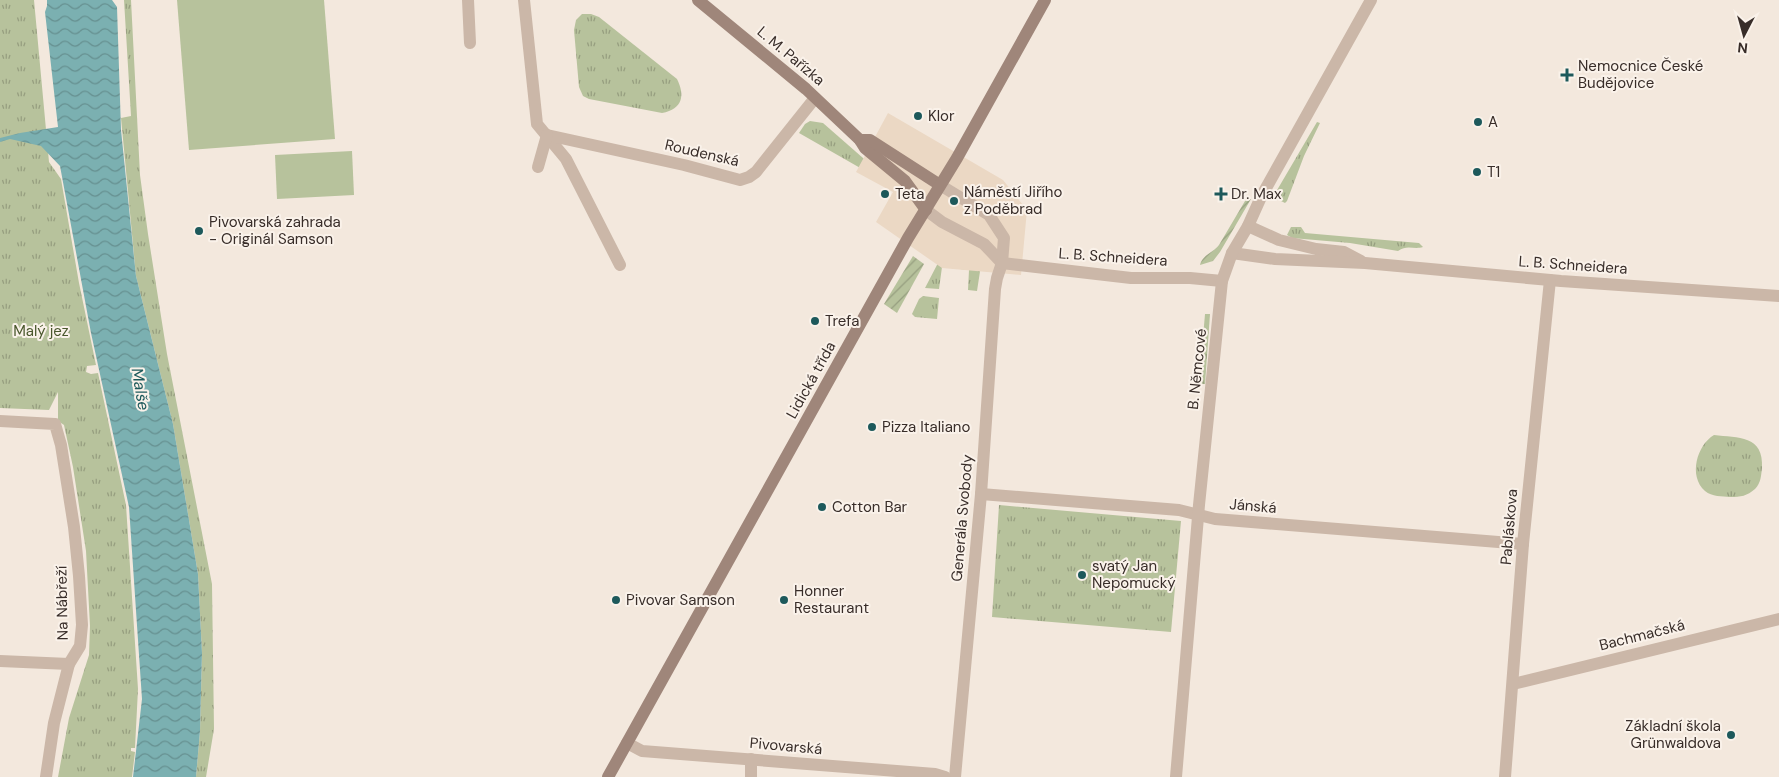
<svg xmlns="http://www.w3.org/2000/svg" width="1779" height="777" viewBox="0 0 1779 777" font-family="'DM Sans',sans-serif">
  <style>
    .grass { fill: url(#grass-tufts) }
    .garden { fill: url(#garden-furrows) }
    .pitch { fill: #b7c29c }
    .plaza { fill: #ebd8c4 }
    .water { fill: url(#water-waves) }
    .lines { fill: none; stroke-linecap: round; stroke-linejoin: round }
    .street { stroke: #cbb7a8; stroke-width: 12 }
    .secondary { stroke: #9f867a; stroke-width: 12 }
    .poi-dot { fill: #1d595b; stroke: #faf2ea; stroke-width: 2 }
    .labels { text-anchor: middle; stroke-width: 4; stroke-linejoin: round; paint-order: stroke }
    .street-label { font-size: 15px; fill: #382d29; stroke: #faf2ea }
    .poi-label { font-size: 15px; fill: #382d29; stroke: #faf2ea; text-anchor: start }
    .park-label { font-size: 15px; fill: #49572c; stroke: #faf2ea }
    .water-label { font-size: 16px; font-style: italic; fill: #1d595b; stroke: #faf2ea }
  </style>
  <defs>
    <pattern id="grass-tufts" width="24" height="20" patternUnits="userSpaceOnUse" patternTransform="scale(1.25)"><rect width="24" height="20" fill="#b7c29c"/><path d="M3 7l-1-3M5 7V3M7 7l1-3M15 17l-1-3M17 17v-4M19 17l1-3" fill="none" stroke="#969e7f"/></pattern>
    <pattern id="garden-furrows" width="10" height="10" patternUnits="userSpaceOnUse" patternTransform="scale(1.25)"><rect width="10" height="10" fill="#b7c29c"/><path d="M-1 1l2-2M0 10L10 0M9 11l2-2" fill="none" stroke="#969e7f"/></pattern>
    <pattern id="water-waves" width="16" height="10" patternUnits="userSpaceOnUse" patternTransform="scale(1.25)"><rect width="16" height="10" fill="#7bb0b1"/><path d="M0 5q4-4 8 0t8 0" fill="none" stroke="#669090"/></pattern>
  </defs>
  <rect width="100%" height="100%" fill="#f3e8dd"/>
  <!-- grass -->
  <g class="grass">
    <path d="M0 0H34L49 162 61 179 79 283 96 365 87 366 86 372 91 374 98 373 126 505 138 689 135 748H131V751L135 752 132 777H58L69 718 89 655 90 626 86 551 73 467 64 425 58 421V392L49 410 0 408Z"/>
    <path d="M124 0H131L140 175 148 234 167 354 212 584 214 729 206 777H196L200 731 202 653 198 574 173 424 136 276 121 118 131 116Z"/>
    <path d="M582 14H591L599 17 677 79C685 95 683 109 662 113L589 99 583 96 579 87 574 30 576 20Z"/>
    <path d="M810 121 823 123 879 172 876 177 799 133 805 124Z"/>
    <path d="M1317 122 1320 123 1304 156 1287 201 1285 203 1273 197Z"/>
    <path d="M1291 227H1301L1305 233 1419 243 1423 247C1413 250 1408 244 1398 251L1350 243 1292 238 1287 235Z"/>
    <path d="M938 263 981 265 977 291 968 290 969 270 942 267 939 289 925 288Z"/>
    <path d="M923 296 939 298 937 319 915 317 912 314 919 299Z"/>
    <path d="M1205 314H1210L1205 384H1199Z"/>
    <path d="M1714 435C1738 438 1764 435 1762 468 1761 476 1761 483 1755 489 1747 496 1741 497 1730 497 1722 496 1712 497 1705 491 1688 476 1697 445 1714 435Z"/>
    <path d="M999 505 1181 521 1171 632 992 617Z"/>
  </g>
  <!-- garden -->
  <g class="garden">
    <path d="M1251 199 1220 252 1213 261 1200 265C1203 254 1213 253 1219 245L1245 201Z"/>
    <path d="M913 256 924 264 897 313 884 304Z"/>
  </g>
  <!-- pitch -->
  <g class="pitch">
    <path d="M177 0H324L335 139 189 150Z"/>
    <path d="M352 151 354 195 277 199 275 155Z"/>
  </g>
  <!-- plaza -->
  <path class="plaza" d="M888 113 1003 180 1027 210 1021 275 942 268 876 222 893 192 856 172Z"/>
  <!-- water -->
  <path class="water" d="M47 0H112L117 7 121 130 136 276 173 424 198 574 202 653 200 731 196 777H133L142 699 129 507 91 333 60 166 41 146 10 139 0 142V138L20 133 58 127 45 12 47 6Z"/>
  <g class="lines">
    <!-- street -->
    <g class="street">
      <path d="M468 0 470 43"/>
      <path d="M524 0 537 124 566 159 620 265"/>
      <path d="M547 135 684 165 740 180 749 177 756 172 815 98"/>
      <path d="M538 167 547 135"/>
      <path d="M940 185 989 215 1004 238 1002 263 997 278 995 289 981 494 955 777"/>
      <path d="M926 210 942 222 984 244 1002 263"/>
      <path d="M1248 226 1279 240 1316 249 1344 252 1361 261"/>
      <path d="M1232 253 1275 259 1365 263 1561 281 1779 296"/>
      <path d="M1002 263 1131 278H1190L1222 281"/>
      <path d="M0 421 55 424 61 445 74 527 79 576 82 625 80 646 69 664 54 723 46 777"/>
      <path d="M981 494 1179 510 1215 519 1523 544"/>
      <path d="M0 661 69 664"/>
      <path d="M1513 684 1779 619"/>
      <path d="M627 743 642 751 935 774 945 777"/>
      <path d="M751 777V759"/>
      <path d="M1176 777 1199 505 1222 281 1232 253 1248 226 1261 197 1371 0"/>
      <path d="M1505 777 1523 544 1550 280"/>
    </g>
    <!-- secondary -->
    <g class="secondary">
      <path d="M698 0 806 89 860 140 865 148 905 181 926 210"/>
      <path d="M860 140H870L940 185"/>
      <path d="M608 777 908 238 957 158 1045 0"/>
    </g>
  </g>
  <!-- markers -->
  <g class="poi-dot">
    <path d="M1564.5 67.5h5v5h5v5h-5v5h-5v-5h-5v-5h5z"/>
    <circle cx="918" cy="116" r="5"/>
    <circle cx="1478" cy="122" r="5"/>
    <circle cx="1477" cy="172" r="5"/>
    <circle cx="885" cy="194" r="5"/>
    <path d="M1218.5 186.5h5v5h5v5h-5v5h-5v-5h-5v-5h5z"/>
    <circle cx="954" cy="201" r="5"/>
    <circle cx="199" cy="231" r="5"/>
    <circle cx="815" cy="321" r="5"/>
    <circle cx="872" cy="427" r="5"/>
    <circle cx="822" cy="507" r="5"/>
    <circle cx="1082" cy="575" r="5"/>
    <circle cx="616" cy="600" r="5"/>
    <circle cx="784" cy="600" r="5"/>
    <circle cx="1731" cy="735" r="5"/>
  </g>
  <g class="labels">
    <!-- street labels -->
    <g class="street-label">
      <text transform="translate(791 56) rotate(40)" y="5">L. M. Pařízka</text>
      <text transform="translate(702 153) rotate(13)" y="5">Roudenská</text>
      <text transform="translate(1113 257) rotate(4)" y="5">L. B. Schneidera</text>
      <text transform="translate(1573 265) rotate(4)" y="5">L. B. Schneidera</text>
      <text transform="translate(1197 369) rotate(-84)" y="5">B. Němcové</text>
      <text transform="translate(811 380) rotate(-61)" y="5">Lidická třída</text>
      <text transform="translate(1253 506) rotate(5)" y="5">Jánská</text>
      <text transform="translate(962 518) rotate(-85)" y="5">Generála Svobody</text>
      <text transform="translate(1509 527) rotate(-85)" y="5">Pabláskova</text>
      <text transform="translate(62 603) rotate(-91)" y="5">Na Nábřeží</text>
      <text transform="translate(1642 635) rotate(-14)" y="5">Bachmačská</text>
      <text transform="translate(786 746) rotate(5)" y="5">Pivovarská</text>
    </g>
    <!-- poi labels -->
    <g class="poi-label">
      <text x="1578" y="71">Nemocnice České<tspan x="1578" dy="17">Budějovice</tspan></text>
      <text x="928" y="121">Klor</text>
      <text x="1488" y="127">A</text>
      <text x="1487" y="177">T1</text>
      <text x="964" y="197">Náměstí Jiřího<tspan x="964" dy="17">z Poděbrad</tspan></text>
      <text x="895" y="199">Teta</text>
      <text x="1231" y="199">Dr. Max</text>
      <text x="209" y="227">Pivovarská zahrada<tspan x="209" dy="17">- Originál Samson</tspan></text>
      <text x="825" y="326">Trefa</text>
      <text x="882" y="432">Pizza Italiano</text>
      <text x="832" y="512">Cotton Bar</text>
      <text x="1092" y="571">svatý Jan<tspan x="1092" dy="17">Nepomucký</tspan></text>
      <text x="794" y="596">Honner<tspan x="794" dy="17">Restaurant</tspan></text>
      <text x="626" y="605">Pivovar Samson</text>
      <text x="1721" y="731" text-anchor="end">Základní škola<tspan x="1721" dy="17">Grünwaldova</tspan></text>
    </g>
    <!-- park labels -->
    <g class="park-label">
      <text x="41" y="336">Malý jez</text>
    </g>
    <!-- water labels -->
    <g class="water-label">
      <text transform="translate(141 389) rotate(80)" y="6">Malše</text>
    </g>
  </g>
  <!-- north arrow -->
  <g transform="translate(1744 35) rotate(186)" stroke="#faf2ea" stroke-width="4" paint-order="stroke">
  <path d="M0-4L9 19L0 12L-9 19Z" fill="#382d29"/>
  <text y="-8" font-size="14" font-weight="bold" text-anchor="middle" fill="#382d29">N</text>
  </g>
</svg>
